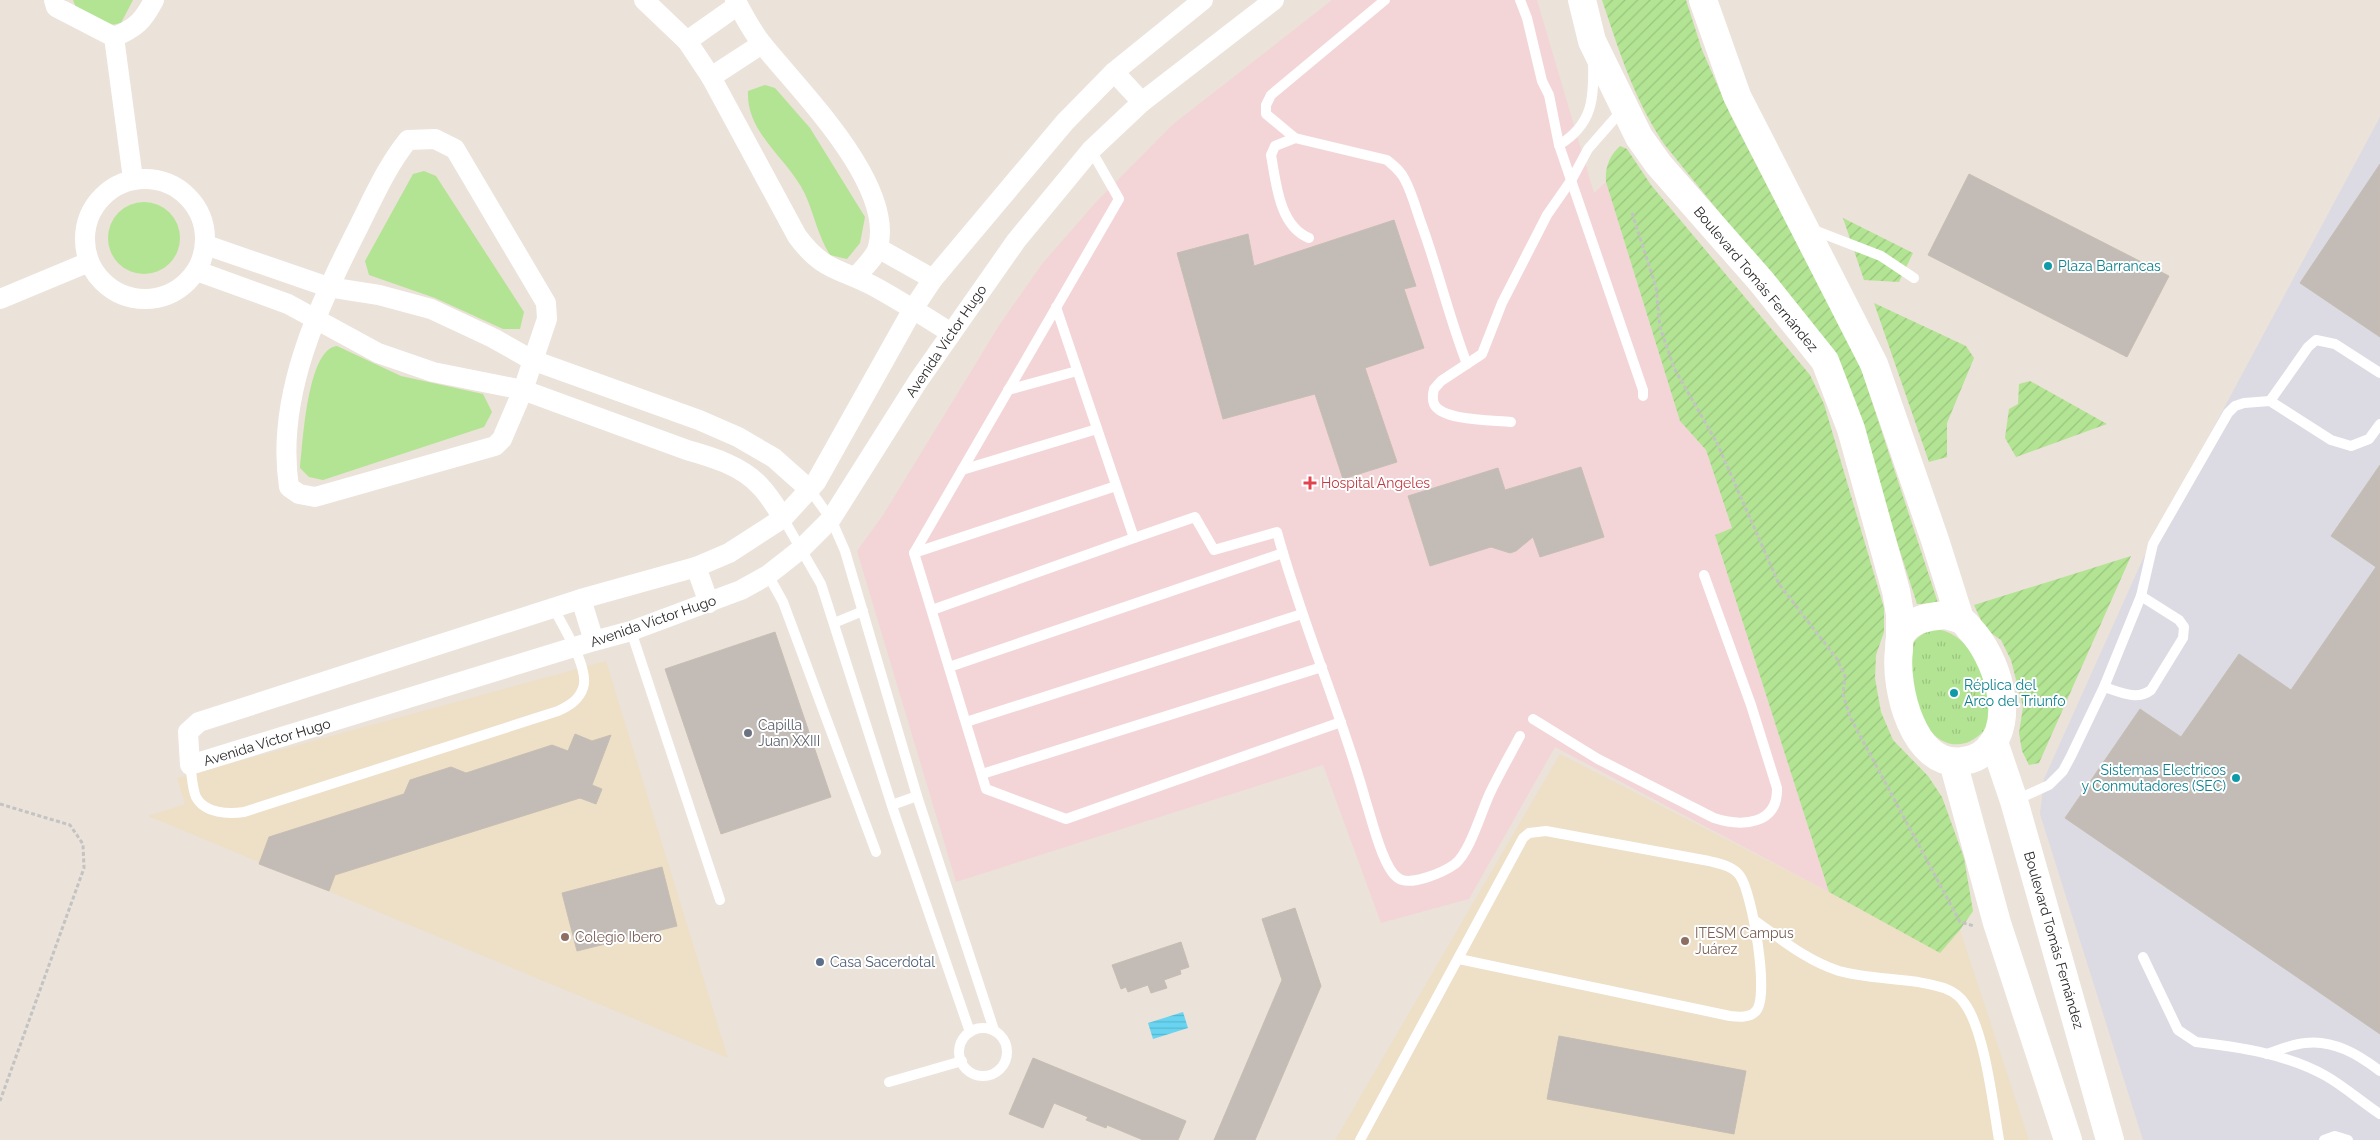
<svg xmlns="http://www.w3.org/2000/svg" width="2380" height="1140" viewBox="0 0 2380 1140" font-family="Raleway,sans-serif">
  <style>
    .industrial { fill: #dcdae3 }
    .education { fill: #eedfc7 }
    .medical { fill: #f3d5d8 }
    .grass { fill: url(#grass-tufts) }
    .park { fill: #b3e493 }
    .garden { fill: url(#garden-furrows) }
    .water { fill: url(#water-rules) }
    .building { fill: #c3bcb6; stroke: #c6beb3 }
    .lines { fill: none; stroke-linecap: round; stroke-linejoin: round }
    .path { stroke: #c3c3c3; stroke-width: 3; stroke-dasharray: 4 2.5; stroke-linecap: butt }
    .lane { stroke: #fff; stroke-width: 10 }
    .street { stroke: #fff; stroke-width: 20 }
    .secondary { stroke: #fff; stroke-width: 28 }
    .culture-dot { fill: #0f9aa8; stroke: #fff; stroke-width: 2 }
    .health-dot { fill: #e0444e; stroke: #fff; stroke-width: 2 }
    .worship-dot { fill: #6b7280; stroke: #fff; stroke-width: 2 }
    .education-dot { fill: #8d6e63; stroke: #fff; stroke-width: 2 }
    .service-dot { fill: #5c6f8a; stroke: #fff; stroke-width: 2 }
    .labels { text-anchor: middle; stroke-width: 4; stroke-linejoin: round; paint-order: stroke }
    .culture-label { font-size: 14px; fill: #0d838f; stroke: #fff; text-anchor: start }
    .street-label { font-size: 14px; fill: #282828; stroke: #fff }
    .health-label { font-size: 14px; fill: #be3a42; stroke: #fff; text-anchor: start }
    .worship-label { font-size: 14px; fill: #5b616d; stroke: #fff; text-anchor: start }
    .education-label { font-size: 14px; fill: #785e54; stroke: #fff; text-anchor: start }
    .service-label { font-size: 14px; fill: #4e5e75; stroke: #fff; text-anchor: start }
  </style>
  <defs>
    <pattern id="grass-tufts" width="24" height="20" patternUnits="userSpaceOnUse" patternTransform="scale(1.25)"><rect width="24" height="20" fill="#b3e493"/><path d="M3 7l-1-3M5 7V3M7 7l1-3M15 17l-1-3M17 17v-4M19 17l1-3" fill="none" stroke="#9ac47f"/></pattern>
    <pattern id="garden-furrows" width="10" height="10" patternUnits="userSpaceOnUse" patternTransform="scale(1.25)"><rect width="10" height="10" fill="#b3e493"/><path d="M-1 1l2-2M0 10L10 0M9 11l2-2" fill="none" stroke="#9ac47f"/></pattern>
    <pattern id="water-rules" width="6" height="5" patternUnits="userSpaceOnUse" patternTransform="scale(1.25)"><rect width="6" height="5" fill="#68d4f1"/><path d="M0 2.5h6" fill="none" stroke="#5ab6cf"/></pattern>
  </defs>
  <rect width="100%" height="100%" fill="#ebe2d9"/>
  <!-- industrial -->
  <path class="industrial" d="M2380 117V1140H2143L2040 814 2044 779 2142 561Z"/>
  <!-- education -->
  <g class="education">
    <path d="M606 661 728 1058 148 816 185 804 177 778Z"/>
    <path d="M1560 754 1829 892 1940 952 1960 930 2029 1140H1335Z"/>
  </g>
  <!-- medical -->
  <path class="medical" d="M1332 0H1537L1594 193 1606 182 1680 421 1706 450 1732 528 1715 535 1829 892 1555 747 1469 899 1381 923 1323 765 956 882 857 551 883 515 1000 324 1042 264 1096 202 1172 125Z"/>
  <!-- grass -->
  <path class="grass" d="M1936 629C1964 633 1981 661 1988 688 1991 699 1990 712 1990 724 1963 759 1931 746 1917 707 1913 698 1913 686 1912 676 1911 670 1908 660 1909 653 1912 639 1923 632 1936 629Z"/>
  <!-- park -->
  <g class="park">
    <path d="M73 0H133L121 23 111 25 77 10Z"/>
    <path d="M765 85 775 88 810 128 865 217 860 243 847 259 830 255C818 236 814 214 805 194 788 158 746 134 748 91Z"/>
    <path d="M424 171 436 176 524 312 520 329H503L435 298 369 275 365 261 413 174Z"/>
    <circle cx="144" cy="238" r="36"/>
    <path d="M337 346 401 376 483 394 492 412 484 427 323 480 309 477 300 468C303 443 307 349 337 346Z"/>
  </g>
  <!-- garden -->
  <g class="garden">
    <path d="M1602 0H1686L1702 50 1731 116 1860 365 1938 603 1917 604 1846 384 1830 349 1664 144C1633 97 1620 53 1602 0Z"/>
    <path d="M1620 146 1627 149 1651 185 1810 375 1824 404 1884 608V632L1876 655 1875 678 1881 712 1893 740 1928 776 1942 797 1964 858 1973 911 1960 930 1940 953 1829 892 1715 535 1732 528 1706 450 1680 421 1606 182C1605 168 1609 156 1620 146Z"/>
    <path d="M1843 218 1913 253 1899 282 1864 280Z"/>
    <path d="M1874 303 1966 346 1974 358 1947 423V457L1929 462Z"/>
    <path d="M2030 381 2107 424 2016 457 2005 438 2009 409 2018 404 2019 384Z"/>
    <path d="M2131 556 2039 763 2029 765 2022 751 2019 733 2023 707 2011 660 2001 640 1985 629 1974 605Z"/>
  </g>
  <!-- water -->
  <path class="water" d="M1183 1012 1188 1028 1153 1039 1148 1023Z"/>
  <!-- building -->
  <g class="building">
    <path d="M2380 164V337L2300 283Z"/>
    <path d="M1969 174 2169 276 2127 357 1928 255Z"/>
    <path d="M1394 220 1416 286 1404 289 1424 348 1365 368 1397 462 1343 479 1315 394 1223 419 1177 253 1248 234 1254 266Z"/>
    <path d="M2380 465V1034L2065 818 2140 709 2181 737 2239 654 2291 690 2376 567 2331 536Z"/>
    <path d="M1581 467 1604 537 1540 557 1533 537 1516 551 1510 553 1491 547 1430 566 1408 496 1498 468 1505 490Z"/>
    <path d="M775 632 831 797 721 834 665 669Z"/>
    <path d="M575 734 592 741 611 735 592 785 602 789 596 804 580 798 335 875 329 891 259 864 269 837 404 794 410 780 451 767 466 773 552 745 568 751Z"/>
    <path d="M662 867 677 926 577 951 562 893Z"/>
    <path d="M1295 908 1321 986 1255 1140H1214L1282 980 1262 919Z"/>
    <path d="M1181 942 1189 967 1180 970 1181 974 1164 980 1167 988 1151 993 1148 985 1128 992 1126 987 1121 989 1112 965Z"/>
    <path d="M1559 1036 1746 1071 1734 1134 1547 1099Z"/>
    <path d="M1033 1058 1186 1121 1178 1140H1143L1107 1125 1106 1128 1086 1120 1088 1117 1054 1103 1043 1128 1009 1114Z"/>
  </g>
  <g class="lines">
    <!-- path -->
    <g class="path">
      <path d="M1632 213 1656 287 1660 327 1674 368 1717 443 1779 584 1837 659 1845 676 1843 694 1850 717 1960 922 1974 926"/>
      <path d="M0 804 70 825 83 844 84 868 0 1101"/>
    </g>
    <!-- lane -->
    <g class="lane">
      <path d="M1385 0 1271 95 1266 105V114L1295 138 1387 160C1394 166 1401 171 1405 180 1412 193 1416 209 1421 223 1438 269 1449 318 1467 364"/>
      <path d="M1520 0 1527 18 1542 81 1549 95 1559 145 1643 390V396"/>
      <path d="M1295 138 1275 146 1271 155C1276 182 1279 226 1309 238"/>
      <path d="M1559 145C1593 124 1594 99 1593 62"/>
      <path d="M1091 150 1119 199 914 553 986 789 1066 819 1341 722"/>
      <path d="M1811 229 1881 256 1914 278"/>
      <path d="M1056 307 1134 538 1195 517 1214 550 1277 532C1302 624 1341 711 1366 802 1372 820 1383 868 1398 878 1410 887 1444 872 1455 864 1470 852 1481 812 1490 793 1499 774 1510 755 1520 736"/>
      <path d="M1008 390 1077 371"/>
      <path d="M2270 401 2308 347 2316 340 2335 344 2380 373"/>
      <path d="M1511 422C1494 420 1442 421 1434 404 1432 399 1433 393 1434 389L1441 381 1482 354 1502 303 1547 215 1572 179 1588 149 1623 109"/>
      <path d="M962 470 1097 429"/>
      <path d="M810 490 831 519 845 551 917 796 994 1030"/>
      <path d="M783 518 821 584 893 809 970 1032"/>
      <path d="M914 553 1116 486"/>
      <path d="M768 575 783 602 876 852"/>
      <path d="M932 610 1134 538"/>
      <path d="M834 623 863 611"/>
      <path d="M631 631 720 900"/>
      <path d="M949 667 1283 553"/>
      <path d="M2104 687C2120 692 2137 701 2151 690L2183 638 2184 627 2179 620 2141 596"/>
      <path d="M1533 719 1598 759 1714 818C1742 827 1778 825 1777 788L1751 705 1704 575"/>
      <path d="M966 722 1302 614"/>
      <path d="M190 765C192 775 192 788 196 797 205 814 229 814 244 812L558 711C569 706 579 700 583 688 590 669 563 626 554 609"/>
      <path d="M982 774 1322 667"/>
      <path d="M2014 801 2049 785 2063 771 2071 756 2104 687 2141 596 2153 544 2228 413 2235 406 2244 403 2270 401 2331 440 2351 446 2369 439 2380 424"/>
      <path d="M892 805 917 796"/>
      <path d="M1754 920C1781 939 1807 961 1839 971 1864 978 1892 978 1918 982 1935 985 1955 988 1965 1004 1985 1032 1993 1105 1999 1140"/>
      <path d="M2143 957 2178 1030 2196 1042C2239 1047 2287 1054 2326 1076 2345 1087 2362 1102 2380 1114"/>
      <circle cx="983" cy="1052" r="24"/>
      <path d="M2267 1054C2279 1050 2293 1044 2305 1043 2333 1039 2359 1055 2380 1071"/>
      <path d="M889 1082 962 1061"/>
      <path d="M1360 1140 1523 838 1529 833 1546 831 1709 861C1720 864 1733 866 1740 876 1752 892 1770 996 1756 1011 1750 1018 1739 1017 1730 1016L1459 959"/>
      <path d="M2324 1140 2335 1136 2348 1140"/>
    </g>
    <!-- street -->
    <g class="street">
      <path d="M54 0 56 7 114 37"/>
      <path d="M644 0 687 41 711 77 797 236C824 273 841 268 877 288 902 302 926 317 951 333"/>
      <path d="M735 0C744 15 752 32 763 45 799 90 895 184 878 247 876 257 862 269 856 277"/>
      <path d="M1203 0 1114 72 1065 122 933 279 913 309 816 482 783 518 729 553 696 567 581 599 199 722 188 732 190 765 594 641 631 631 741 590 768 575 801 549 831 519 918 381 1016 241 1091 150 1142 102 1274 0"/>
      <path d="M114 37 133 179"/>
      <path d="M114 37C136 28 143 21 154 0"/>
      <path d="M687 41 738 5"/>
      <path d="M1114 72 1142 102"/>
      <path d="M711 77 762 44"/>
      <path d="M435 139 455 149 546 303 547 319 523 390 502 439 495 446 315 497 299 494 289 487C275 396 319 305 359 226 374 196 387 166 408 140Z"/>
      <circle cx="145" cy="239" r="60"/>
      <path d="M206 245 328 287 379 295 431 309 493 338 532 360 699 420 738 437 774 458 810 490"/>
      <path d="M878 248 933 279"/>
      <path d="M197 271 288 304 378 353 433 372 523 390 687 450C712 457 742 466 760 486 769 495 776 507 783 518"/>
      <path d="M0 299 89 262"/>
      <path d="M696 567 709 603"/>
      <path d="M581 599 594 641"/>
    </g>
    <!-- secondary -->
    <g class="secondary">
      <path d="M1582 0 1592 41 1639 137 1659 165 1761 281 1825 361 1851 429 1896 591 1900 614V636"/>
      <path d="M1703 0 1737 96 1874 364 1935 540 1960 619"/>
      <path d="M1944 615C1949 616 1954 617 1959 619 1963 620 1967 625 1970 629 1996 656 2018 720 1987 750 1981 756 1971 760 1963 761 1913 769 1894 686 1899 650 1899 645 1899 639 1901 635 1911 619 1927 617 1944 615Z"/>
      <path d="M1994 742 2014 801 2110 1140"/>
      <path d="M1953 762 1997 923 2068 1140"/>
    </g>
  </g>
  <!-- markers -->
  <g class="culture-dot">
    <circle cx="2048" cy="266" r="5"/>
    <circle cx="1954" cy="693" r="5"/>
    <circle cx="2236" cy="778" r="5"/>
  </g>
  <path class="health-dot" d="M1307.5 475.5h5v5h5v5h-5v5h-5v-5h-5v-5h5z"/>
  <circle class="worship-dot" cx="748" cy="733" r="5"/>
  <g class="education-dot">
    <circle cx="565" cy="937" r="5"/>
    <circle cx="1685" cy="941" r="5"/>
  </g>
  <circle class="service-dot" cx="820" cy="962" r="5"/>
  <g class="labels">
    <!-- culture labels -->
    <g class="culture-label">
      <text x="2058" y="271">Plaza Barrancas</text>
      <text x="1964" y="690">Réplica del<tspan x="1964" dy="16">Arco del Triunfo</tspan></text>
      <text x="2226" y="775" text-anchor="end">Sistemas Electricos<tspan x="2226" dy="16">y Conmutadores (SEC)</tspan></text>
    </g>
    <!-- street labels -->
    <g class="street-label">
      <text transform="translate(1756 279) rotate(50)" y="5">Boulevard Tomás Fernández</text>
      <text transform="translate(946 341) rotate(-56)" y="5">Avenida Víctor Hugo</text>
      <text transform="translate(653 621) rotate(-19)" y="5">Avenida Víctor Hugo</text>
      <text transform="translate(267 742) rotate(-17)" y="5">Avenida Víctor Hugo</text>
      <text transform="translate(2054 940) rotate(74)" y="5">Boulevard Tomás Fernández</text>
    </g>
    <!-- health labels -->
    <g class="health-label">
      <text x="1321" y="488">Hospital Angeles</text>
    </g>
    <!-- worship labels -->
    <g class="worship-label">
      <text x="758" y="730">Capilla<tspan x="758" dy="16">Juan XXIII</tspan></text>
    </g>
    <!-- education labels -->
    <g class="education-label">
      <text x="1695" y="938">ITESM Campus<tspan x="1695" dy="16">Juárez</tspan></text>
      <text x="575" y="942">Colegio Ibero</text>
    </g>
    <!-- service labels -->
    <g class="service-label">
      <text x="830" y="967">Casa Sacerdotal</text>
    </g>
  </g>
</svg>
